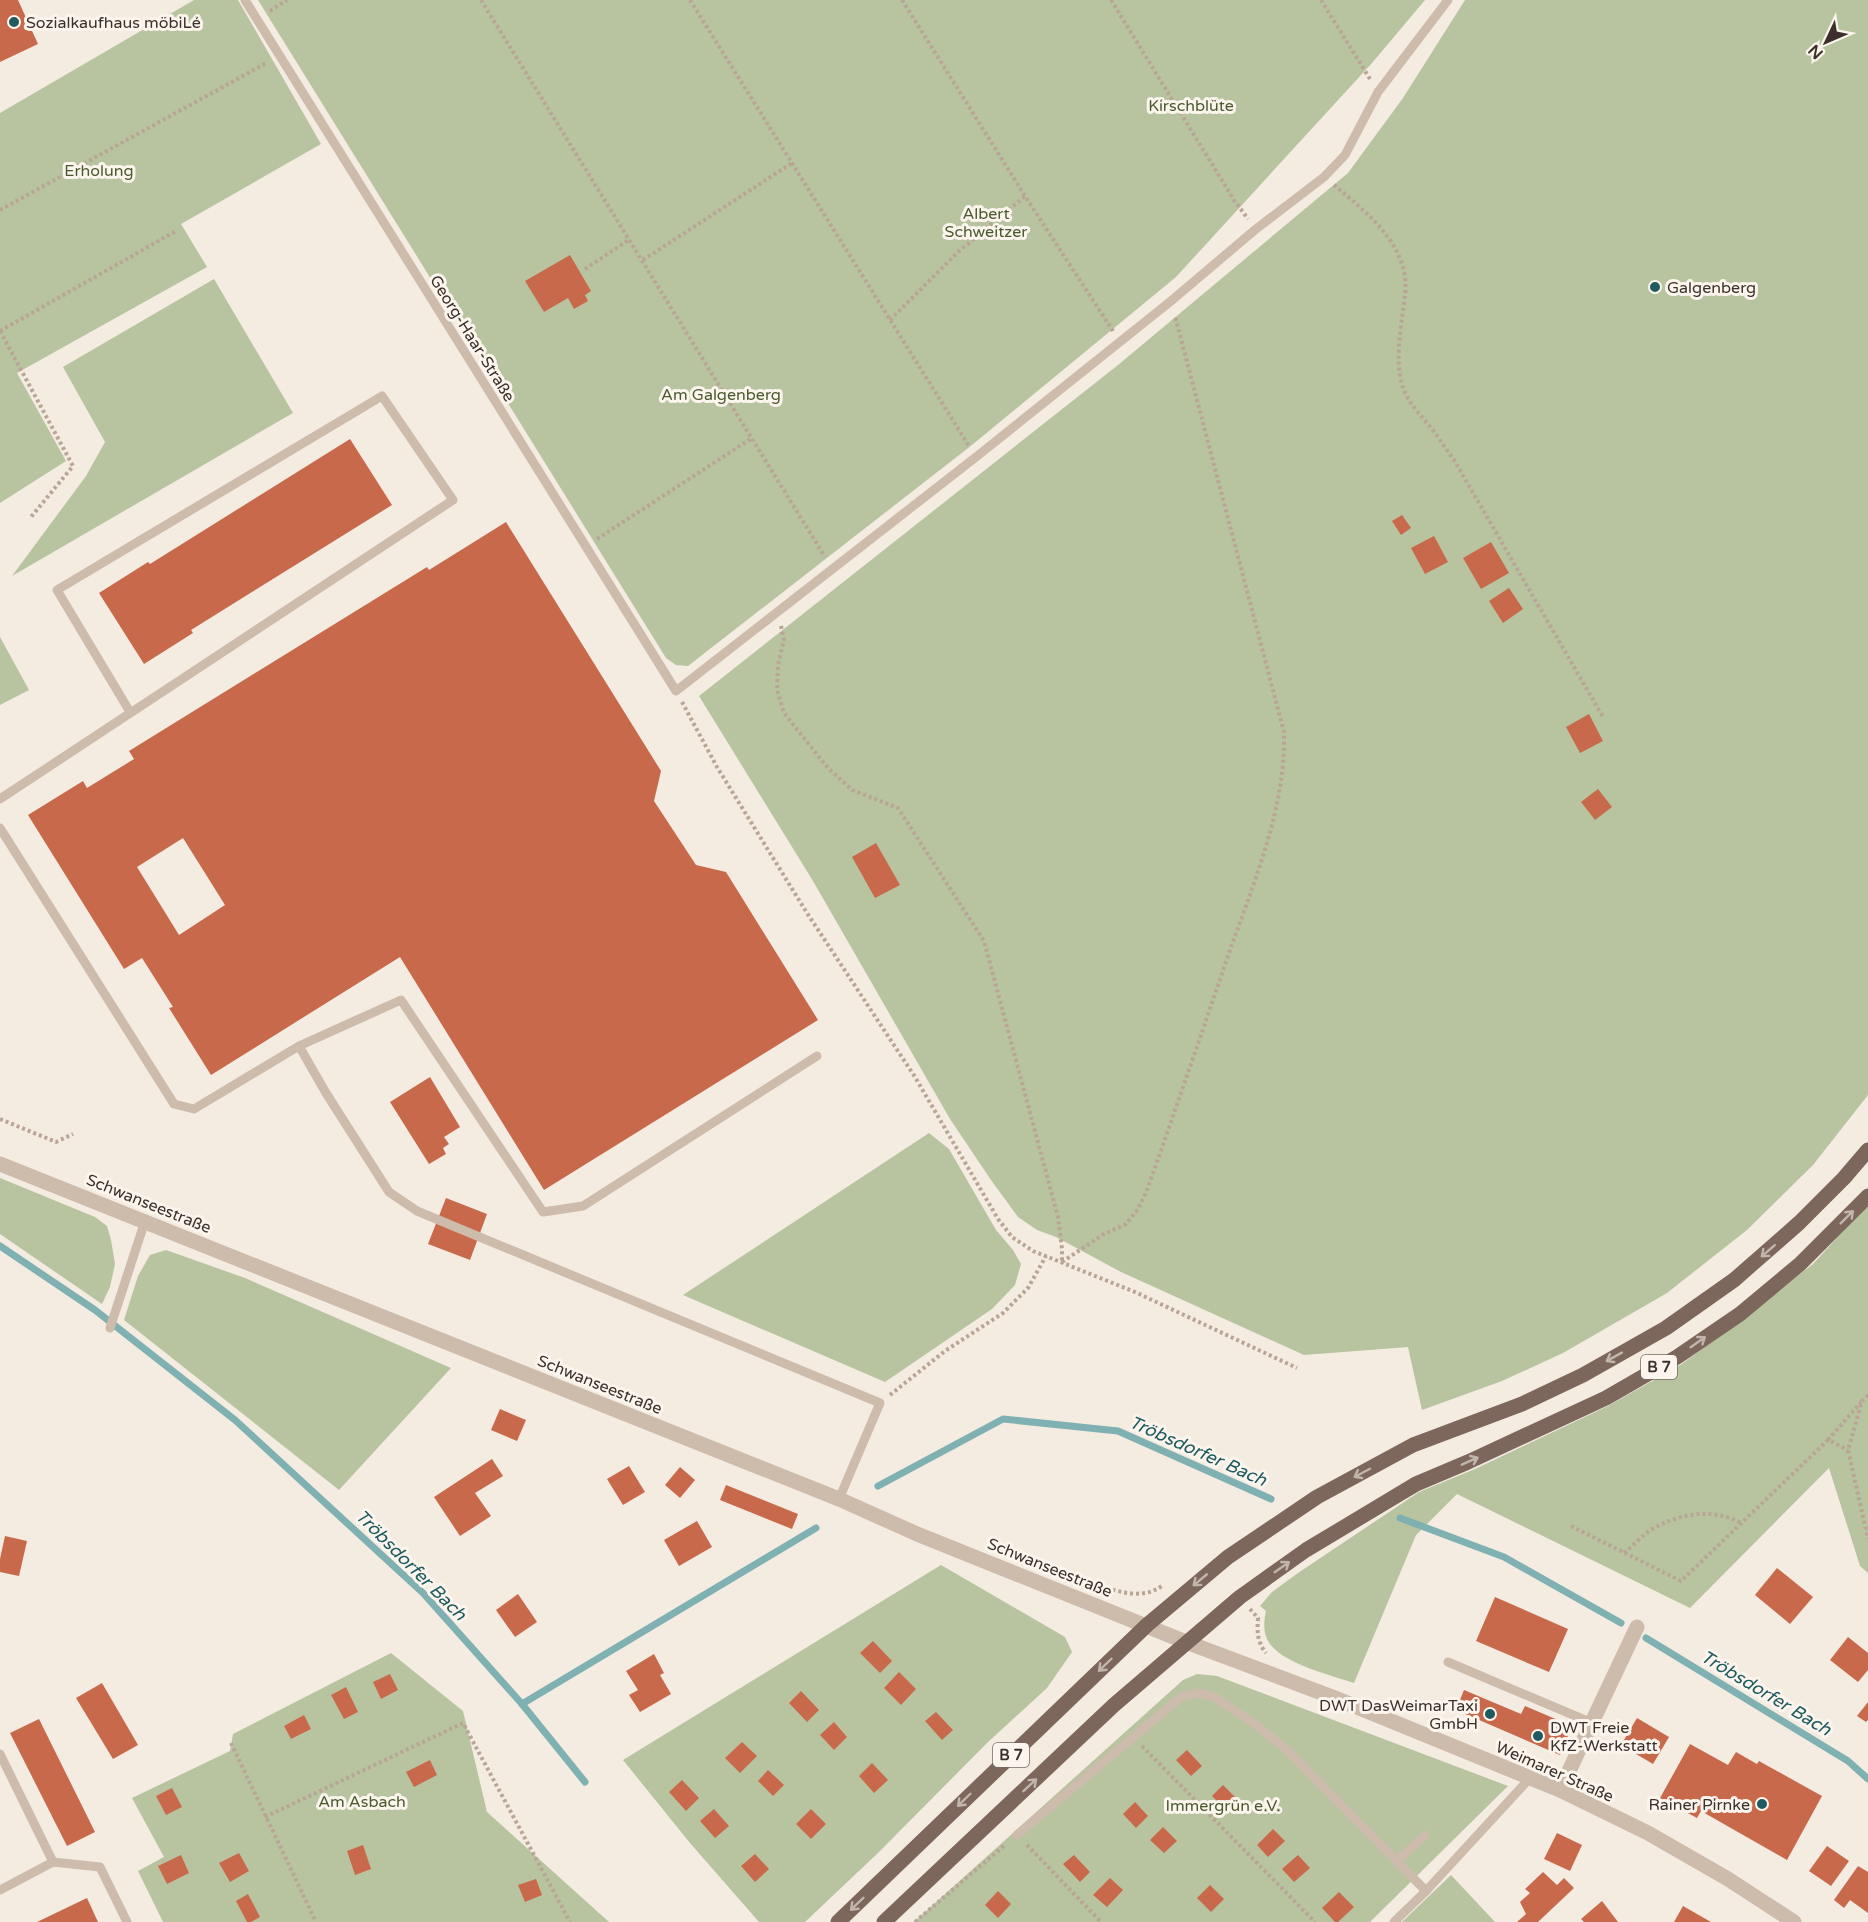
<svg xmlns="http://www.w3.org/2000/svg" width="1868" height="1922" viewBox="0 0 1868 1922" font-family="'Varela Round',sans-serif">
  <style>
    .green { fill: #b8c4a0 }
    .lines { fill: none; stroke-linecap: round; stroke-linejoin: round }
    .stream { stroke: #7fb0b2; stroke-width: 7 }
    .building { fill: #c8694b; fill-rule: evenodd }
    .path { stroke: #b9a596; stroke-width: 4; stroke-dasharray: 3 3; stroke-linecap: butt }
    .service { stroke: #cdbbac; stroke-width: 9 }
    .minor { stroke: #cdbbac; stroke-width: 15 }
    .tertiary { stroke: #cdbbac; stroke-width: 15 }
    .primary { stroke: #7d675c; stroke-width: 15 }
    .oneway { stroke: #c2b5ac }
    .poi-dot { fill: #1f5a5e; stroke: #fbf5ee; stroke-width: 2 }
    .labels { text-anchor: middle; stroke-width: 6; stroke-linejoin: round; paint-order: stroke }
    .shield { fill: #fbf5ee; stroke: #756b66; stroke-width: 1.5 }
    .shield-label { font-size: 15px; font-weight: bold; fill: #3b302b }
    .poi-label { font-size: 16px; fill: #3b302b; stroke: #fbf5ee; text-anchor: start }
    .park-label { font-size: 16px; fill: #4a5a2e; stroke: #fbf5ee }
    .street-label { font-size: 16px; fill: #3b302b; stroke: #fbf5ee }
    .water-label { font-size: 18px; font-style: italic; fill: #1f5a5e; stroke: #fbf5ee }
  </style>
  <rect width="100%" height="100%" fill="#f4ebe1"/>
  <!-- green -->
  <g class="green">
    <path d="M194 0H238L321 144 181 224 207 267 17 373 66 461 0 503V113Z"/>
    <path d="M258 0H1425L1372 63 1176 277 972 445 688 666 676 665 666 658Z"/>
    <path d="M1465 0H1868V1095L1813 1165 1747 1230 1667 1293 1563 1353 1502 1381 1422 1410 1408 1347 1304 1355 1121 1272 1056 1237 1037 1230 1018 1217 991 1180 950 1119 813 881 699 696 1118 365 1348 173 1403 98Z"/>
    <path d="M214 279 293 413 12 576 86 476 105 442 63 367Z"/>
    <path d="M0 637 29 690 0 705Z"/>
    <path d="M929 1133 949 1149 996 1230 1013 1250 1021 1264 1015 1285 992 1309 885 1382 683 1295Z"/>
    <path d="M0 1178 95 1217 107 1226 111 1240 115 1264 110 1287 102 1304 0 1234Z"/>
    <path d="M1868 1204V1573L1860 1566 1829 1468 1690 1608 1457 1494 1416 1535 1354 1683C1331 1675 1278 1663 1267 1639 1263 1630 1264 1620 1266 1611L1260 1606 1272 1592 1298 1573 1419 1492 1475 1469 1608 1406 1682 1364 1813 1264Z"/>
    <path d="M166 1250 245 1278 451 1368 339 1490 124 1320 138 1276 150 1255Z"/>
    <path d="M941 1565 1065 1637 1072 1652 1047 1688 987 1743 879 1852 805 1922H759L690 1843 623 1760Z"/>
    <path d="M391 1653 463 1711 487 1812 609 1922H163L138 1871 164 1857 132 1798 230 1751 233 1734Z"/>
    <path d="M1197 1674 1217 1676 1508 1786 1370 1922H914L1183 1680Z"/>
    <path d="M1451 1875 1495 1922H1402Z"/>
  </g>
  <g class="lines">
    <!-- stream -->
    <g class="stream">
      <path d="M0 1246 95 1310 235 1420 423 1593 522 1704 585 1782"/>
      <path d="M878 1486 1003 1419 1118 1431 1271 1499"/>
      <path d="M1400 1518 1504 1557 1621 1623"/>
      <path d="M1646 1638 1848 1761 1868 1779"/>
      <path d="M522 1704 816 1528"/>
    </g>
  </g>
  <!-- building -->
  <g class="building">
    <path d="M0 0H18L38 44 0 62Z"/>
    <path d="M570 255 591 291 585 295 588 301 574 309 568 298 544 312 525 281Z"/>
    <path d="M350 439 392 505 191 630 193 633 144 664 99 593 148 562 150 564Z"/>
    <path d="M1402 515 1411 528 1401 535 1392 521Z"/>
    <path d="M506 522 661 771 654 801 696 865 726 872 818 1020 544 1190 400 957 211 1075 169 1008 173 1007 142 958 124 969 28 815 83 781 87 788 134 759 129 751 427 567 429 570ZM183 838 225 905 179 935 137 867Z"/>
    <path d="M1434 536 1448 562 1425 574 1411 548Z"/>
    <path d="M1491 542 1509 573 1481 589 1463 558Z"/>
    <path d="M1509 588 1523 609 1503 623 1489 601Z"/>
    <path d="M1589 714 1603 741 1580 753 1566 727Z"/>
    <path d="M1598 789 1612 807 1595 820 1581 802Z"/>
    <path d="M876 843 900 885 875 898 852 857Z"/>
    <path d="M430 1077 460 1127 444 1137 449 1144 443 1148 446 1154 429 1164 390 1102Z"/>
    <path d="M446 1198 487 1214 470 1260 428 1244Z"/>
    <path d="M500 1409 526 1420 517 1441 491 1430Z"/>
    <path d="M492 1459 503 1476 475 1493 491 1516 460 1536 434 1497Z"/>
    <path d="M629 1466 645 1492 623 1505 607 1479Z"/>
    <path d="M680 1467 695 1480 680 1498 665 1485Z"/>
    <path d="M726 1485 798 1514 792 1529 720 1500Z"/>
    <path d="M697 1521 712 1547 679 1566 664 1540Z"/>
    <path d="M5 1536 27 1541 19 1576 0 1572V1559Z"/>
    <path d="M1777 1568 1813 1597 1790 1624 1755 1595Z"/>
    <path d="M518 1594 537 1622 515 1637 496 1610Z"/>
    <path d="M1495 1597 1568 1629 1549 1672 1476 1641Z"/>
    <path d="M1848 1637 1868 1653V1670L1858 1682 1830 1660Z"/>
    <path d="M873 1641 892 1661 880 1673 860 1653Z"/>
    <path d="M654 1654 664 1673 660 1675 671 1694 640 1712 629 1695 638 1690 626 1671Z"/>
    <path d="M899 1672 916 1689 901 1705 884 1688Z"/>
    <path d="M390 1674 398 1690 381 1699 373 1682Z"/>
    <path d="M102 1683 138 1745 113 1759 76 1698Z"/>
    <path d="M346 1687 358 1712 344 1719 331 1695Z"/>
    <path d="M1464 1690 1521 1714 1525 1706 1572 1726 1560 1755 1456 1710Z"/>
    <path d="M801 1691 819 1710 807 1722 789 1703Z"/>
    <path d="M1868 1702V1720L1866 1722 1857 1716Z"/>
    <path d="M936 1712 953 1730 942 1740 925 1721Z"/>
    <path d="M304 1715 311 1729 291 1739 284 1726Z"/>
    <path d="M1637 1718 1669 1737 1653 1764 1621 1745Z"/>
    <path d="M39 1719 95 1832 67 1846 10 1733Z"/>
    <path d="M834 1722 847 1737 834 1750 820 1735Z"/>
    <path d="M742 1742 757 1756 740 1773 725 1758Z"/>
    <path d="M1690 1744 1728 1765 1736 1752 1757 1764 1759 1761 1822 1796 1787 1860 1701 1811 1697 1818 1660 1798Z"/>
    <path d="M1187 1750 1202 1766 1191 1776 1176 1760Z"/>
    <path d="M430 1760 437 1775 414 1787 406 1772Z"/>
    <path d="M872 1763 888 1780 874 1793 859 1776Z"/>
    <path d="M768 1770 784 1785 773 1796 758 1781Z"/>
    <path d="M682 1780 699 1798 686 1811 669 1792Z"/>
    <path d="M1223 1785 1235 1797 1224 1808 1212 1796Z"/>
    <path d="M172 1788 182 1807 166 1815 156 1796Z"/>
    <path d="M1135 1802 1148 1816 1136 1828 1123 1814Z"/>
    <path d="M714 1809 729 1826 715 1838 700 1821Z"/>
    <path d="M811 1809 826 1824 811 1839 796 1824Z"/>
    <path d="M1163 1827 1177 1841 1164 1853 1150 1840Z"/>
    <path d="M1273 1829 1285 1841 1268 1857 1257 1845Z"/>
    <path d="M1557 1833 1582 1845 1570 1871 1544 1859Z"/>
    <path d="M363 1845 371 1869 355 1875 347 1851Z"/>
    <path d="M1827 1846 1849 1861 1831 1886 1809 1871Z"/>
    <path d="M239 1853 249 1871 230 1882 219 1863Z"/>
    <path d="M755 1854 769 1869 755 1882 741 1866Z"/>
    <path d="M181 1855 189 1873 167 1884 158 1866Z"/>
    <path d="M1074 1855 1090 1872 1080 1882 1063 1864Z"/>
    <path d="M1298 1855 1310 1868 1294 1882 1282 1869Z"/>
    <path d="M1858 1866 1868 1872V1913L1850 1900 1844 1908 1834 1900Z"/>
    <path d="M1543 1872 1557 1885 1564 1878 1574 1888 1538 1922H1517L1526 1914 1520 1902 1530 1893 1525 1889Z"/>
    <path d="M1110 1878 1123 1890 1107 1907 1093 1895Z"/>
    <path d="M536 1879 542 1895 525 1902 518 1885Z"/>
    <path d="M1210 1885 1224 1899 1211 1912 1197 1898Z"/>
    <path d="M998 1891 1011 1904 998 1918 985 1905Z"/>
    <path d="M1339 1892 1354 1907 1338 1922H1335L1322 1908Z"/>
    <path d="M248 1894 260 1917 251 1922H247L236 1901Z"/>
    <path d="M87 1898 98 1922H37Z"/>
    <path d="M1602 1901 1618 1922H1584L1581 1919Z"/>
    <path d="M1683 1906 1711 1922H1674Z"/>
  </g>
  <g class="lines">
    <!-- path -->
    <g class="path">
      <path d="M481 0 825 557"/>
      <path d="M690 0 969 446"/>
      <path d="M902 0 1025 196 1113 331"/>
      <path d="M1111 0 1234 200 1248 219"/>
      <path d="M1321 0 1370 79"/>
      <path d="M270 11 287 0"/>
      <path d="M1334 185C1366 212 1411 246 1405 295 1402 323 1395 353 1401 381 1405 398 1416 410 1427 423 1437 434 1445 448 1454 460L1603 717"/>
      <path d="M0 210 268 62"/>
      <path d="M643 260 792 163"/>
      <path d="M585 269 630 239"/>
      <path d="M890 320 958 252 1025 196"/>
      <path d="M0 331 73 466 31 517"/>
      <path d="M0 331 176 231"/>
      <path d="M597 539 752 438"/>
      <path d="M781 626 784 640 778 665 777 690 784 713 828 768 852 790 898 808 984 941 1058 1217 1062 1249V1261"/>
      <path d="M682 702 717 767 757 832 807 913 915 1077 998 1219 1012 1237 1033 1251 1135 1292 1297 1368"/>
      <path d="M0 1119 56 1142 73 1134"/>
      <path d="M1062 1262 1104 1234 1126 1224 1138 1209 1146 1193C1174 1114 1201 1035 1228 956 1253 884 1286 809 1284 732L1175 316"/>
      <path d="M890 1395 945 1351 1003 1313 1028 1288 1046 1256"/>
      <path d="M1868 1395 1862 1401 1848 1450 1868 1539"/>
      <path d="M1828 1440 1861 1402"/>
      <path d="M1571 1526 1681 1581 1828 1440 1848 1450"/>
      <path d="M1624 1553C1634 1545 1643 1534 1654 1528 1681 1513 1714 1508 1741 1523"/>
      <path d="M1101 1586C1122 1593 1143 1599 1162 1586"/>
      <path d="M1250 1609 1258 1618C1257 1631 1257 1642 1266 1653"/>
      <path d="M231 1743 316 1922"/>
      <path d="M1142 1746 1315 1922"/>
      <path d="M265 1817 463 1723 570 1922"/>
      <path d="M1027 1845 1101 1922"/>
      <path d="M915 1922 1006 1844"/>
    </g>
    <!-- service -->
    <g class="service">
      <path d="M245 0 676 691 976 457 1171 301 1256 229 1324 177 1345 155 1378 92 1448 0"/>
      <path d="M0 799 453 500 382 396 57 590 130 712"/>
      <path d="M0 828 174 1104 194 1109 299 1046"/>
      <path d="M817 1056 583 1206 543 1212 401 1000 299 1046 326 1093 389 1192 417 1211 880 1403 839 1499"/>
      <path d="M110 1328 145 1221"/>
      <path d="M1448 1662 1592 1723"/>
      <path d="M0 1754 53 1862"/>
      <path d="M1017 1835 1181 1697 1198 1693 1214 1697 1255 1724 1287 1750 1426 1891"/>
      <path d="M1397 1861 1425 1835"/>
      <path d="M0 1890 53 1862 100 1867 127 1922"/>
      <path d="M1394 1922 1426 1891 1531 1777"/>
    </g>
    <!-- minor -->
    <g class="minor">
      <path d="M1186 1642 1335 1698 1560 1790 1648 1833 1728 1879 1794 1922"/>
      <path d="M1560 1790 1637 1627"/>
    </g>
    <!-- tertiary -->
    <path class="tertiary" d="M0 1164 839 1499 917 1534 1186 1642"/>
    <!-- primary -->
    <g class="primary">
      <path d="M838 1922 1147 1625 1228 1557 1317 1497 1413 1445 1522 1404 1583 1375 1666 1328 1734 1280 1799 1223 1844 1178 1868 1150"/>
      <path d="M884 1922 1114 1705 1240 1597 1306 1550 1416 1484 1468 1462 1606 1398 1677 1357 1740 1314 1800 1264 1868 1196"/>
    </g>
  </g>
  <!-- one-way arrows -->
  <defs><path id="oneway-shaft" d="M-6 0H5M1.5-3L5.5 0L1.5 3" fill="none" stroke-width="1.6" stroke-linecap="round" stroke-linejoin="round" transform="scale(1.5)"/></defs>
  <g class="oneway">
    <use href="#oneway-shaft" transform="translate(1847 1217) rotate(-45)"/>
    <use href="#oneway-shaft" transform="translate(1768 1251) rotate(139)"/>
    <use href="#oneway-shaft" transform="translate(1698 1342) rotate(-35)"/>
    <use href="#oneway-shaft" transform="translate(1614 1357) rotate(151)"/>
    <use href="#oneway-shaft" transform="translate(1470 1461) rotate(-24)"/>
    <use href="#oneway-shaft" transform="translate(1362 1473) rotate(152)"/>
    <use href="#oneway-shaft" transform="translate(1282 1567) rotate(-35)"/>
    <use href="#oneway-shaft" transform="translate(1200 1580) rotate(140)"/>
    <use href="#oneway-shaft" transform="translate(1105 1665) rotate(136)"/>
    <use href="#oneway-shaft" transform="translate(1030 1785) rotate(-43)"/>
    <use href="#oneway-shaft" transform="translate(964 1800) rotate(136)"/>
    <use href="#oneway-shaft" transform="translate(857 1904) rotate(136)"/>
  </g>
  <!-- markers -->
  <g class="poi-dot">
    <circle cx="14" cy="22" r="6"/>
    <circle cx="1655" cy="287" r="6"/>
    <circle cx="1490" cy="1714" r="6"/>
    <circle cx="1538" cy="1736" r="6"/>
    <circle cx="1762" cy="1804" r="6"/>
  </g>
  <g class="labels">
    <!-- shield labels -->
    <g class="shield">
      <rect x="1641" y="1355" width="36" height="24" rx="4.5"/>
      <rect x="993" y="1743" width="36" height="24" rx="4.5"/>
    </g>
    <g class="shield-label">
      <text x="1659" y="1372">B 7</text>
      <text x="1011" y="1760">B 7</text>
    </g>
    <!-- poi labels -->
    <g class="poi-label">
      <text x="26" y="28">Sozialkaufhaus möbiLé</text>
      <text x="1667" y="293">Galgenberg</text>
      <text x="1478" y="1711" text-anchor="end">DWT DasWeimarTaxi<tspan x="1478" dy="18">GmbH</tspan></text>
      <text x="1550" y="1733">DWT Freie<tspan x="1550" dy="18">KfZ-Werkstatt</tspan></text>
      <text x="1750" y="1810" text-anchor="end">Rainer Pirnke</text>
    </g>
    <!-- park labels -->
    <g class="park-label">
      <text x="1191" y="111">Kirschblüte</text>
      <text x="99" y="176">Erholung</text>
      <text x="986" y="219">Albert<tspan x="986" dy="18">Schweitzer</tspan></text>
      <text x="721" y="400">Am Galgenberg</text>
      <text x="362" y="1807">Am Asbach</text>
      <text x="1223" y="1811">Immergrün e.V.</text>
    </g>
    <!-- street labels -->
    <g class="street-label">
      <text transform="translate(473 338) rotate(58)" y="6">Georg-Haar-Straße</text>
      <text transform="translate(149 1203) rotate(22)" y="6">Schwanseestraße</text>
      <text transform="translate(600 1384) rotate(22)" y="6">Schwanseestraße</text>
      <text transform="translate(1050 1567) rotate(22)" y="6">Schwanseestraße</text>
      <text transform="translate(1555 1771) rotate(24)" y="6">Weimarer Straße</text>
    </g>
    <!-- water labels -->
    <g class="water-label">
      <text transform="translate(1198 1451) rotate(24)" y="6">Tröbsdorfer Bach</text>
      <text transform="translate(411 1565) rotate(45)" y="6">Tröbsdorfer Bach</text>
      <text transform="translate(1766 1693) rotate(31)" y="6">Tröbsdorfer Bach</text>
    </g>
  </g>
  <!-- north arrow -->
  <g transform="translate(1826 42) rotate(226)" stroke="#fbf5ee" stroke-width="4.5" paint-order="stroke">
  <path d="M0-4.5L10 22L0 15L-10 22Z" fill="#3b302b"/>
  <text y="-9" font-size="16" font-weight="bold" text-anchor="middle" fill="#3b302b">N</text>
  </g>
</svg>
